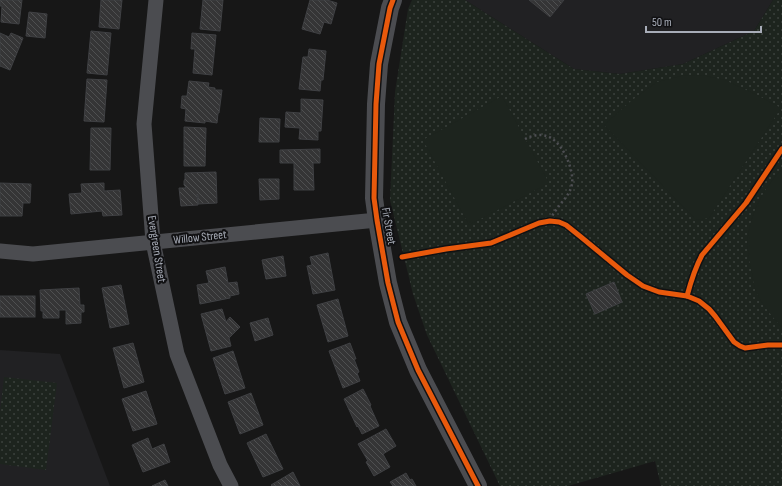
<svg xmlns="http://www.w3.org/2000/svg" width="782" height="486" viewBox="0 0 782 486" font-family="'Sofia Sans Condensed',sans-serif">
  <style>
    .built { fill: #212123 }
    .park { fill: url(#park-dots) }
    .garden { fill: #1d241e }
    .building { fill: url(#building-back-hatch); stroke: #3f4043 }
    .lines { fill: none; stroke-linecap: round; stroke-linejoin: round }
    .path { stroke: #4d4e52; stroke-width: 2.5; stroke-dasharray: 2 3; stroke-linecap: butt }
    .minor { stroke: #4b4c50; stroke-width: 15 }
    .tertiary { stroke: #4b4c50; stroke-width: 18 }
    .cycleway-casing { stroke: #111113; stroke-width: 8 }
    .cycleway { stroke: #e8590c; stroke-width: 5 }
    .labels { text-anchor: middle; stroke-width: 4; stroke-linejoin: round; paint-order: stroke }
    .street-label { font-size: 12px; fill: #a8adb8; stroke: #111113 }
  </style>
  <defs>
    <pattern id="park-dots" width="8" height="8" patternUnits="userSpaceOnUse"><rect width="8" height="8" fill="#1d241e"/><path d="M2 2h.1M6 6h.1" fill="none" stroke="#3b413d" stroke-width="1.8" stroke-linecap="round"/></pattern>
    <pattern id="building-back-hatch" width="6" height="6" patternUnits="userSpaceOnUse"><rect width="6" height="6" fill="#353536"/><path d="M-1 5l2 2M0 0l6 6M5-1l2 2" fill="none" stroke="#4f5051"/></pattern>
  </defs>
  <rect width="100%" height="100%" fill="#171717"/>
  <!-- built -->
  <g class="built">
    <path d="M465 0H773L754 31 683 64 620 74 574 69Z"/>
    <path d="M0 350 60 354 110 486H0Z"/>
  </g>
  <!-- park -->
  <g class="park">
    <path d="M412 0H465L574 69 620 74 683 64 754 31 773 0H782V486H661L655 461 568 486H500L427 335 413 294 390 200 395 92 408 9Z"/>
    <path d="M4 377 57 383 46 470 0 464V412Z"/>
  </g>
  <!-- garden -->
  <g class="garden">
    <path d="M685 75 706 76 725 80 757 95 781 108 709 218 696 220 604 125 631 101 657 82Z"/>
    <path d="M502 96 549 183 469 225 423 140Z"/>
    <path d="M782 169V328C773 317 763 306 757 294 754 288 753 279 752 273 749 261 747 249 748 236 751 212 765 186 782 169Z"/>
  </g>
  <!-- building -->
  <g class="building">
    <path d="M0 0H22L19 24 1 22 2 6H0Z"/>
    <path d="M101 0H122L119 29 99 27Z"/>
    <path d="M203 0H223L220 31 200 29Z"/>
    <path d="M310 0H327L337 3 331 24 324 22 320 34 302 29Z"/>
    <path d="M529 0H564L550 17Z"/>
    <path d="M29 12 47 14 45 38 26 36Z"/>
    <path d="M91 31 111 33 107 75 87 73Z"/>
    <path d="M0 33 9 37 11 33 23 38 10 70 0 66Z"/>
    <path d="M192 33 216 35 212 75 193 73 195 49H191Z"/>
    <path d="M309 49 326 51 323 80H321L320 91 299 89 303 57H308Z"/>
    <path d="M87 79 107 80 104 122 84 121Z"/>
    <path d="M189 81 209 83 208 87 215 88V90H222L219 113H218L217 123 205 121V123L185 121 186 109 181 108 182 96H187Z"/>
    <path d="M301 99 323 100 321 131H318V140L299 139 300 128 285 127 286 112 301 113Z"/>
    <path d="M260 118 280 119 279 142H259Z"/>
    <path d="M184 127 206 128 205 166H184Z"/>
    <path d="M91 128H111L110 170H90Z"/>
    <path d="M320 149V163H313L314 190H294V163H280V150Z"/>
    <path d="M216 172 217 203 198 204V195L197 194 198 205 181 206 179 188H186L185 186 184 185V181L185 179V173Z"/>
    <path d="M259 179H279V199L260 200Z"/>
    <path d="M0 183 31 184 30 203H23L22 216H0Z"/>
    <path d="M104 183V191L120 190 122 215 103 216 102 211 71 214 69 194 82 193 81 184Z"/>
    <path d="M328 253 335 290 313 294 307 266 312 265 310 257Z"/>
    <path d="M283 256 286 276 266 279 262 260Z"/>
    <path d="M225 267 228 283 237 282 239 294 230 296V298L200 304 197 285 209 283 206 271Z"/>
    <path d="M614 282 622 302 595 314 586 294Z"/>
    <path d="M121 285 129 324 110 328 102 288Z"/>
    <path d="M79 288 80 305H84V312H81V323L66 324V310H59V318H43V311H41L40 290Z"/>
    <rect x="0" y="296" width="35" height="21"/>
    <path d="M338 299 348 336 328 342 317 305Z"/>
    <path d="M222 309 226 322 230 317 240 327 229 338 231 346 211 351 201 314Z"/>
    <path d="M268 318 273 335 255 341 250 323Z"/>
    <path d="M133 343 144 382 124 388 113 348Z"/>
    <path d="M350 343 356 359H354L359 372 357 373 360 381 343 388 329 351Z"/>
    <path d="M233 351 245 388 225 394 213 358Z"/>
    <path d="M363 389 371 405 370 406 379 426 362 434 358 426 357 427 344 399Z"/>
    <path d="M146 391 157 424 133 431 122 399Z"/>
    <path d="M251 393 263 425 240 434 228 402Z"/>
    <path d="M386 429 396 446 383 454 390 467 374 476 366 462 368 461 358 444Z"/>
    <path d="M266 434 283 469 263 477 247 443Z"/>
    <path d="M148 438 152 449 164 444 170 462 143 472 132 445Z"/>
    <path d="M293 472 300 486H272L271 485Z"/>
    <path d="M406 473 410 480 412 479 416 486H393L390 482Z"/>
    <path d="M165 480 168 486H152Z"/>
  </g>
  <g class="lines">
    <!-- path -->
    <path class="path" d="M525 139C533 135 543 133 551 138 564 146 574 170 572 184 570 195 562 201 556 210 553 213 552 217 550 221"/>
    <!-- minor -->
    <g class="minor">
      <path d="M156 0 144 124 153 242 177 354 220 465 231 486"/>
      <path d="M0 251 33 254 377 220"/>
    </g>
    <!-- tertiary -->
    <path class="tertiary" d="M393 0 390 8 379 64 376 104 374 198 377 220 388 283 398 322 418 370 478 486"/>
    <!-- cycleway casing -->
    <g class="cycleway-casing">
      <g id="cycleway">
        <path d="M393 0 390 8 379 64 376 104 374 198 377 220 388 283 398 322 418 370 478 486"/>
        <path d="M402 257 446 249 491 243 539 223 550 221 559 222 566 225 581 237 627 275 643 286 659 292 687 296 699 301 709 309 715 316 734 342 740 346 745 348 768 345H782"/>
        <path d="M687 296C691 281 695 268 702 255L746 203 782 149"/>
      </g>
    </g>
    <!-- cycleway -->
    <use href="#cycleway" class="cycleway"/>
  </g>
  <g class="labels">
    <!-- street labels -->
    <g class="street-label">
      <text transform="translate(389 226) rotate(80)" y="4">Fir Street</text>
      <text transform="translate(200 237) rotate(-6)" y="4">Willow Street</text>
      <text transform="translate(157 249) rotate(81)" y="4">Evergreen Street</text>
    </g>
  </g>
  <!-- scale -->
  <path d="M646 26v6h115v-6" fill="none" stroke="#a8adb8" stroke-width="2"/>
  <text x="652" y="26" font-size="12" fill="#a8adb8" stroke="#111113" stroke-width="3" paint-order="stroke">50 m</text>
</svg>
